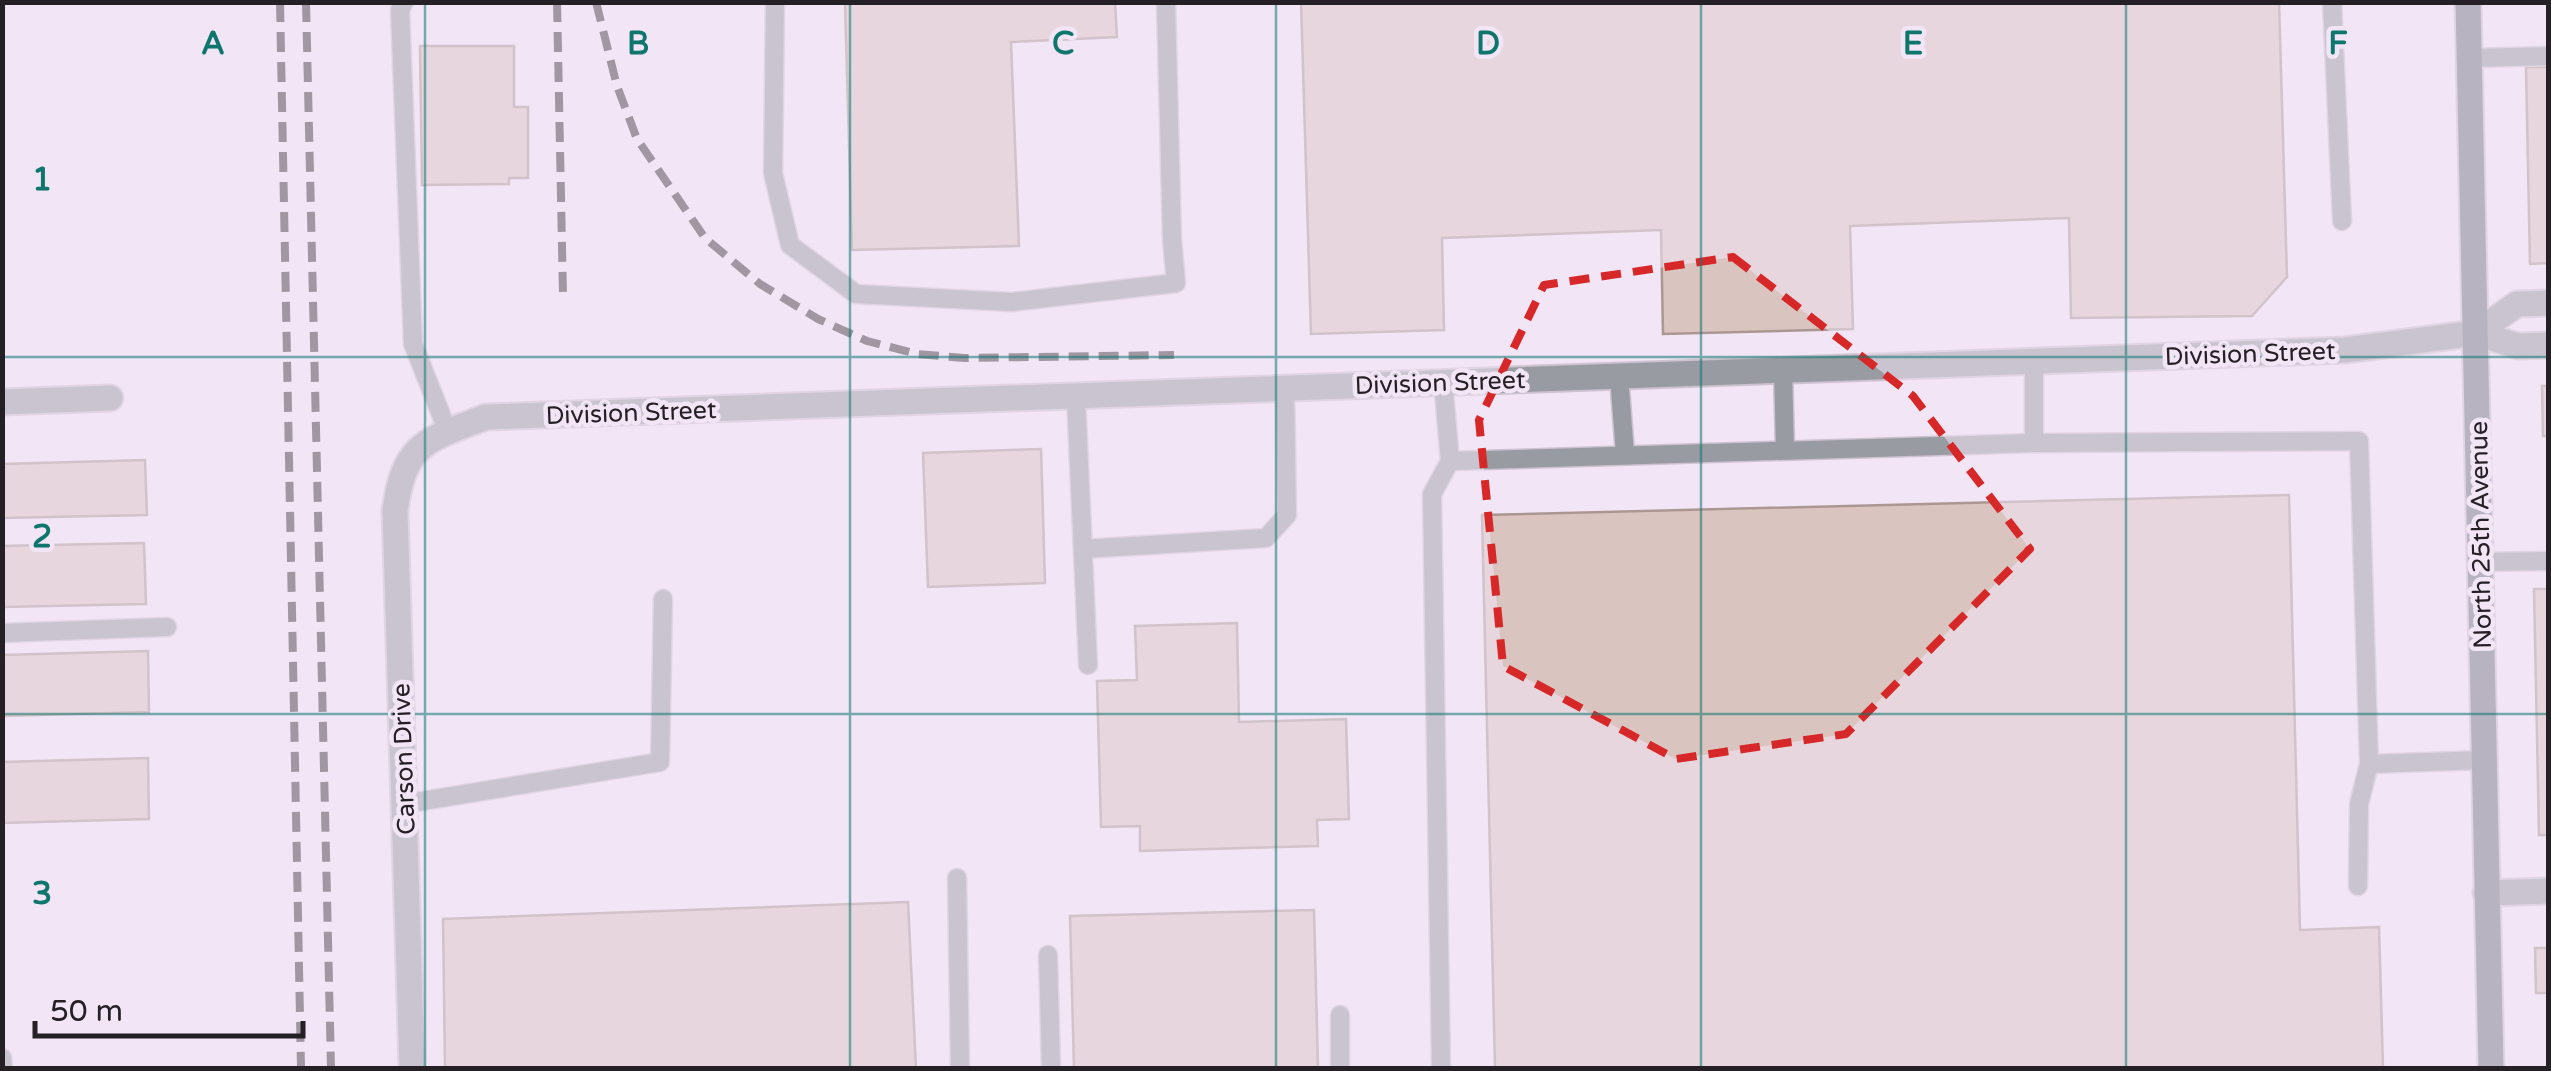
<svg xmlns="http://www.w3.org/2000/svg" width="2551" height="1071" viewBox="0 0 2551 1071" font-family="'Varela Round',sans-serif">
  <style>
    .building { fill: #dac4bf; stroke: #ab9792; stroke-width: 2.5 }
    .lines { fill: none; stroke-linecap: round; stroke-linejoin: round }
    .lane-casing { stroke: #cdc2d0; stroke-width: 21 }
    .street-casing { stroke: #cdc2d0; stroke-width: 29 }
    .secondary-casing { stroke: #cdc2d0; stroke-width: 29 }
    .lane { stroke: #989ba2; stroke-width: 18 }
    .street { stroke: #989ba2; stroke-width: 25 }
    .secondary { stroke: #707580; stroke-width: 25 }
    .rail { stroke: #3f393f; stroke-width: 8; stroke-dasharray: 20 10; stroke-linecap: butt }
    .marked { fill: none; stroke: #d62828; stroke-width: 8; stroke-dasharray: 20 12; stroke-linejoin: round }
    .grid { fill: none; stroke: #0f766e; stroke-width: 2.5; stroke-opacity: 0.55 }
    .labels { text-anchor: middle; stroke-width: 9; stroke-linejoin: round; paint-order: stroke }
    .street-label { font-size: 25px; fill: #252025; stroke: #f2e5f5 }
    .grid-label { font-size: 32px; text-anchor: middle; font-weight: bold; fill: #0f766e; stroke: #f2e5f5; stroke-width: 9; stroke-linejoin: round; paint-order: stroke }
  </style>
  <rect width="100%" height="100%" fill="#f2e5f5"/>
  <!-- building -->
  <g class="building">
    <path d="M845 2H1115L1117 37 1011 42 1019 246 852 250Z"/>
    <path d="M1301 2H2279L2287 277 2252 316 2071 318 2069 218 1850 226 1853 329 1663 334 1661 230 1442 238 1444 330 1311 334Z"/>
    <path d="M420 46H514V107H528V178H509V184L422 185Z"/>
    <path d="M2526 67H2548V263L2530 264Z"/>
    <path d="M2542 386H2548V436H2543Z"/>
    <path d="M1041 449 1045 583 928 587 923 453Z"/>
    <path d="M145 460 147 515 2 518V464Z"/>
    <path d="M2289 495 2300 930 2379 927 2383 1068H1495L1482 515Z"/>
    <path d="M144 543 146 604 2 607V546Z"/>
    <path d="M2534 589H2548V835H2539Z"/>
    <path d="M1237 623 1239 722 1346 719 1349 819 1317 820 1318 846 1140 851V826L1101 827 1097 681 1137 680 1135 626Z"/>
    <path d="M148 651 149 712 2 716V655Z"/>
    <path d="M148 758 149 819 2 823V762Z"/>
    <path d="M908 902 916 1068H445L443 919Z"/>
    <path d="M1314 910 1318 1068H1074L1070 916Z"/>
    <path d="M2535 948H2548V1035V993H2536Z"/>
  </g>
  <g class="lines">
    <!-- lane casing -->
    <g class="lane-casing">
      <g id="lane">
        <path d="M404 2 400 10 413 344 448 432"/>
        <path d="M775 2 773 173 790 245 856 294 1012 302 1176 283 1172 240 1166 2"/>
        <path d="M2332 2 2342 221"/>
        <path d="M2469 58 2548 56"/>
        <path d="M2034 360V443"/>
        <path d="M1783 370 1785 449"/>
        <path d="M1619 376 1625 454"/>
        <path d="M1443 381 1450 461"/>
        <path d="M1076 397 1088 665"/>
        <path d="M1083 549 1266 538 1287 515 1285 389"/>
        <path d="M2480 562 2548 561"/>
        <path d="M2 633 167 627"/>
        <path d="M2369 764 2484 760"/>
        <path d="M404 804 660 762 663 599"/>
        <path d="M957 878 960 1068"/>
        <path d="M1048 955 1051 1068"/>
        <path d="M2 1058 3 1068"/>
        <path d="M1340 1068V1015"/>
        <path d="M1441 1068 1432 494 1450 461 2034 443 2359 441 2369 764 2359 804 2358 886"/>
      </g>
    </g>
    <!-- street casing -->
    <g class="street-casing">
      <g id="street">
        <path d="M2476 333 2517 304 2548 303"/>
        <path d="M2 402 110 398"/>
        <path d="M2486 893 2548 891"/>
        <path d="M412 1068 395 511C404 442 427 440 486 417L2345 350 2476 333 2518 346 2548 345"/>
      </g>
    </g>
    <!-- secondary casing -->
    <g class="secondary-casing">
      <path id="secondary" d="M2468 2 2491 1068"/>
    </g>
    <!-- lane -->
    <use href="#lane" class="lane"/>
    <!-- street -->
    <use href="#street" class="street"/>
    <!-- secondary -->
    <use href="#secondary" class="secondary"/>
    <!-- rail -->
    <g class="rail">
      <path d="M280 2 301 1068"/>
      <path d="M306 2 331 1068"/>
      <path d="M557 2 563 295"/>
      <path d="M596 2 617 86 637 139 705 238 760 284 818 319 867 341 917 354 964 358 1174 355"/>
    </g>
  </g>
  <!-- marked area -->
  <path d="M0 0H2551V1071H0ZM1733 257 1913 396 2030 549 1846 734 1676 759 1503 666 1479 420 1544 285Z" fill="#f2e5f5" fill-opacity=".55" fill-rule="evenodd"/>
  <path class="marked" d="M1733 257 1913 396 2030 549 1846 734 1676 759 1503 666 1479 420 1544 285Z"/>
  <!-- grid -->
  <path class="grid" d="M425 2V1068M850 2V1068M1276 2V1068M1701 2V1068M2126 2V1068M2 357H2548M2 714H2548"/>
  <g class="labels">
    <!-- street labels -->
    <g class="street-label">
      <text transform="translate(2250 353) rotate(-2)" y="9">Division Street</text>
      <text transform="translate(1440 382) rotate(-2)" y="9">Division Street</text>
      <text transform="translate(631 412) rotate(-2)" y="9">Division Street</text>
      <text transform="translate(2480 535) rotate(-91)" y="9">North 25th Avenue</text>
      <text transform="translate(403 759) rotate(-92)" y="9">Carson Drive</text>
    </g>
  </g>
  <g class="grid-label">
    <text x="213" y="54">A</text>
    <text x="638" y="54">B</text>
    <text x="1063" y="54">C</text>
    <text x="1488" y="54">D</text>
    <text x="1913" y="54">E</text>
    <text x="2338" y="54">F</text>
    <text x="42" y="190">1</text>
    <text x="42" y="547">2</text>
    <text x="42" y="904">3</text>
  </g>
  <!-- border -->
  <rect width="2551" height="1071" fill="none" stroke="#252025" stroke-width="10"/>
  <!-- scale -->
  <path d="M35 1021v15h268v-15" fill="none" stroke="#252025" stroke-width="5"/>
  <text x="50" y="1021" font-size="30" fill="#252025" stroke="#f2e5f5" stroke-width="8" paint-order="stroke">50 m</text>
</svg>
